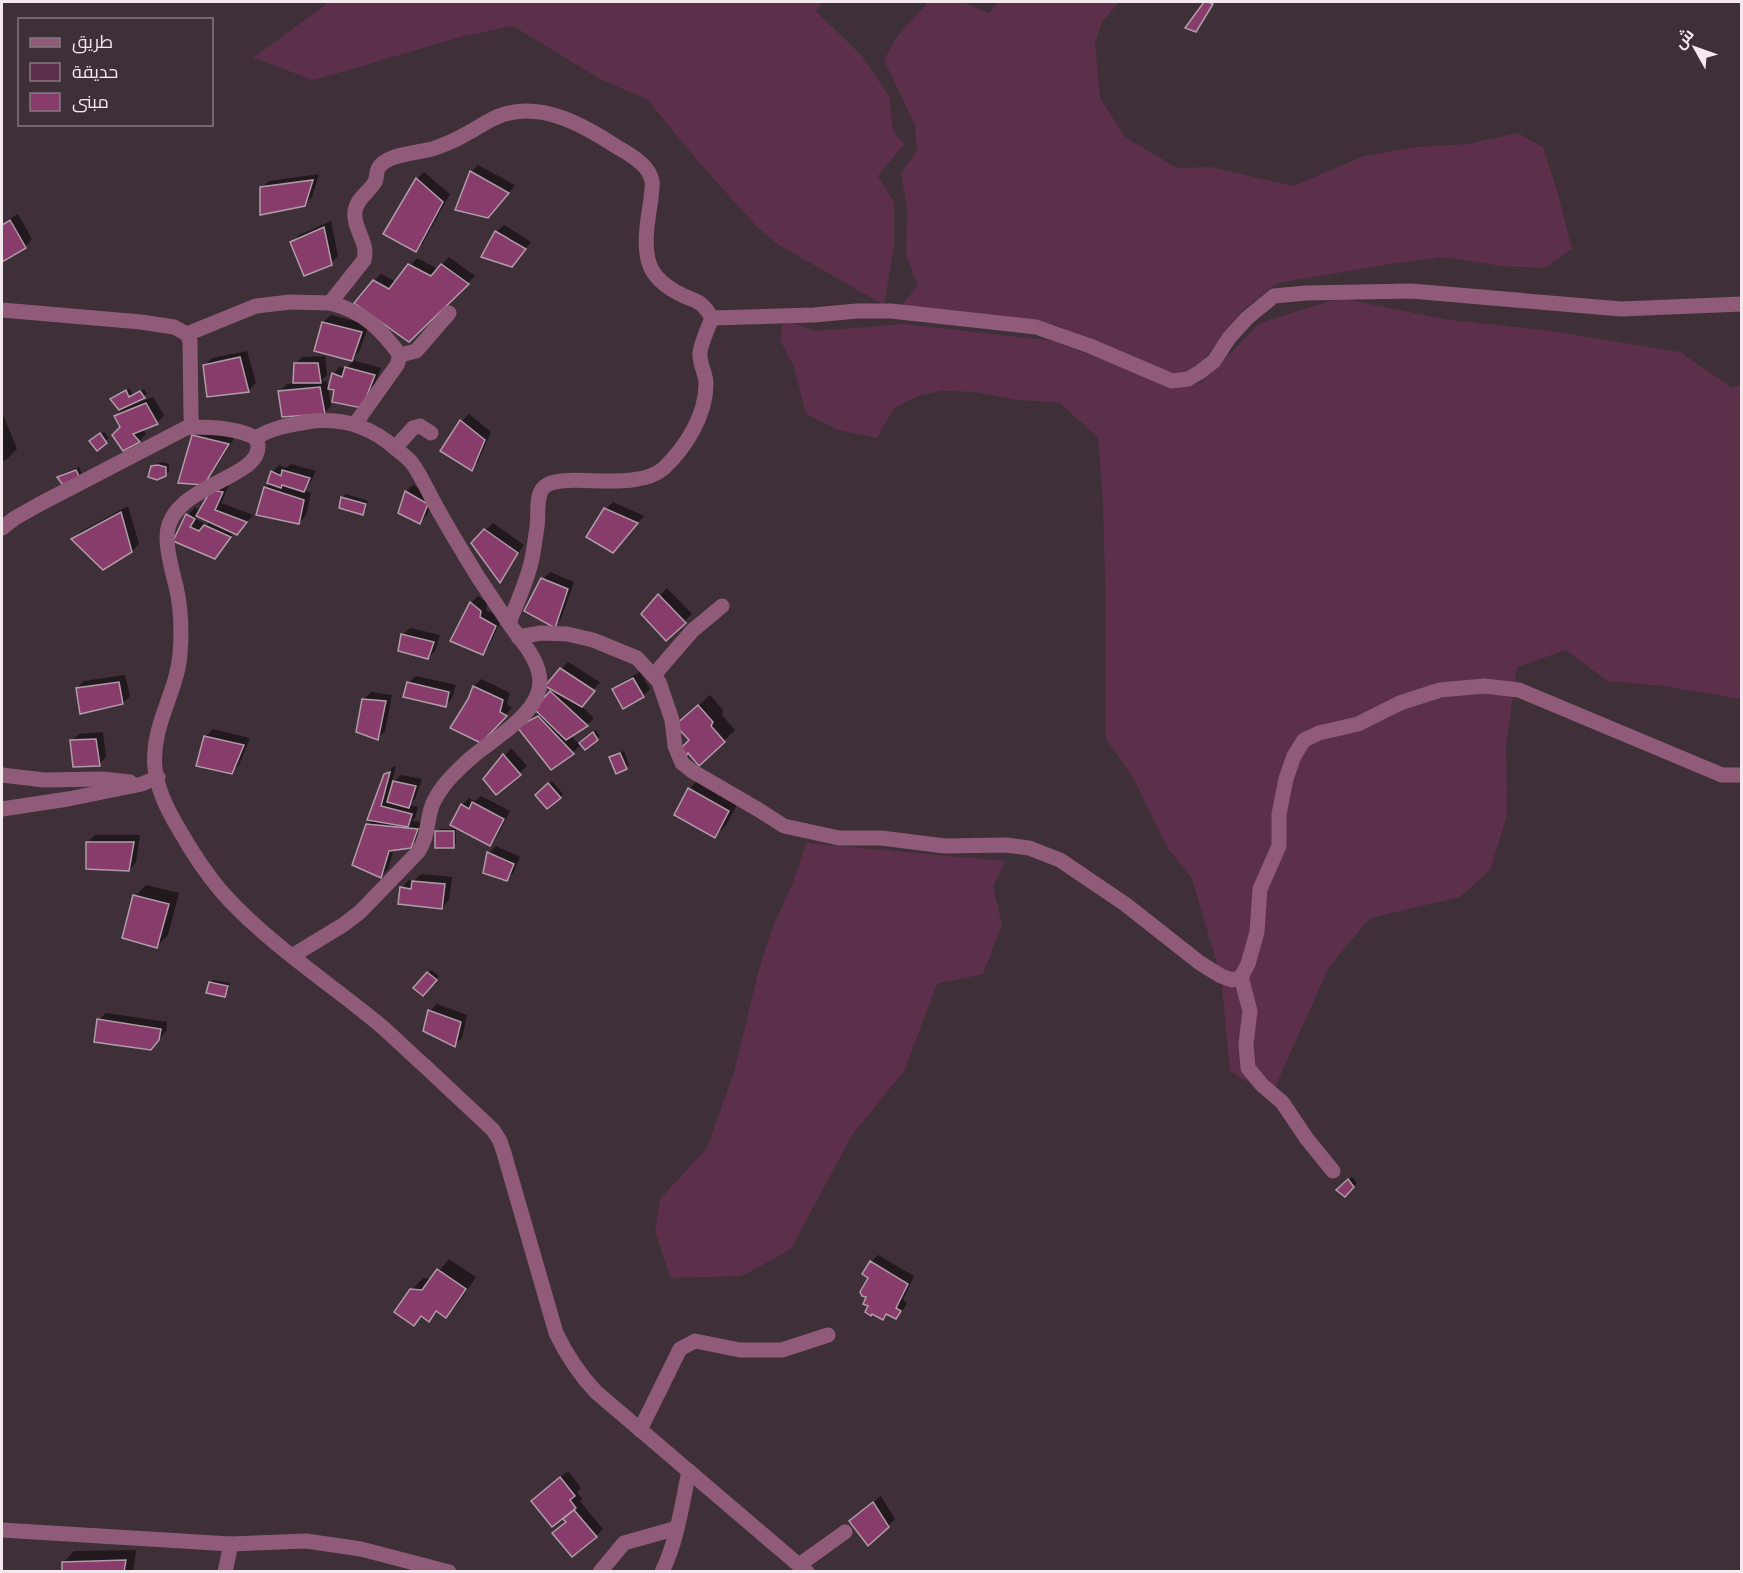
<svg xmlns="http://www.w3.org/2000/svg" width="1743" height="1573" viewBox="0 0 1743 1573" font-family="Ubuntu,Cairo,sans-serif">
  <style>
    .green { fill: #5c304b }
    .shadow { fill: #0007; fill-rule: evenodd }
    .building { fill: #873c6b; stroke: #b09ca7; stroke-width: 1.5 }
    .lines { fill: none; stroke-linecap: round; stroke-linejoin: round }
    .minor { stroke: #8f5b79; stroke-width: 15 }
  </style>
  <rect width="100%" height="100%" fill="#3f2f38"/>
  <!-- green -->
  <g class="green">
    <path d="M329 2H822L816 11 862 56 889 96 893 131 904 144 878 176 894 202V247L884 305 779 245 758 228 696 159 648 100 600 79 513 26 464 36 314 80 253 58Z"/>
    <path d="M928 2H962L989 13 998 2H1119L1102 22 1095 43 1100 98 1125 137 1177 168 1211 167 1293 186 1364 156 1416 147 1468 144 1517 133 1543 147 1558 194 1572 249 1545 268 1502 266 1444 257 1396 263 1278 283 1241 311 1220 340 1200 363 1175 377 1095 347 1060 326 1006 321 901 306 918 286 906 254 907 209 901 173 917 151 915 125 884 60 896 38Z"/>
    <path d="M1340 298 1449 320 1546 330 1680 352 1732 388 1741 386V699L1664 686 1607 681 1566 650 1517 667 1506 746 1507 815 1490 870 1460 897 1370 918 1329 967 1271 1096 1230 1071 1221 976 1192 879 1167 847 1134 779 1106 739V616L1103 503 1098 438 1059 402 1017 400 976 392 941 391 918 396 894 408 877 438 838 430 806 414 794 367 780 340 783 324 793 323 814 331 904 324 1053 341 1177 387 1201 383 1260 323Z"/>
    <path d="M806 843 1005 861 993 886 1002 924 983 974 937 984 904 1071 852 1135 791 1249 742 1276 671 1278 655 1232 660 1199 707 1148 734 1072 758 973 773 926 792 885Z"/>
  </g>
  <!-- shadow -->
  <g class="shadow">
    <path d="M478 165 515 185 495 209 471 172Z"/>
    <path d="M424 172 450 194 423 243 416 250 417 179Z"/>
    <path d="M319 174 312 197 304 204 261 188 269 181Z"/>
    <path d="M18 214 32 239 25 247 2 260V223Z"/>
    <path d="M331 221 338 256 331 263 292 242 299 235Z"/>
    <path d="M504 225 531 242 519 257 496 232Z"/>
    <path d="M449 257 475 276 409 341 374 281 381 274 396 282 417 258 438 269Z"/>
    <path d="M331 315 369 325 359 352 352 360 381 368 369 399 336 389 333 374 340 367 346 369 354 360 316 350 323 322Z"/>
    <path d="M247 351 256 383 249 390 209 395 205 365 212 358Z"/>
    <path d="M325 356 327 375 321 381H327L331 406 324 413 280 391 287 384 295 383V364L302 357Z"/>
    <path d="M129 388 133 395 144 389 147 394 132 402 134 404 153 397 164 415 157 423 142 429 146 434 139 441 123 449 122 427 116 416 126 405 112 399Z"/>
    <path d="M2 412 17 449 6 460 2 462Z"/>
    <path d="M469 414 491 432 478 462 471 469 442 450 462 421Z"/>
    <path d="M200 429 235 437 211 476 203 484 193 436Z"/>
    <path d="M104 432 109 438 97 449 95 438Z"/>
    <path d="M162 462 169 464V471L165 475 153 467 156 464Z"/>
    <path d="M291 464 316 471 310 483 303 490 311 493 306 515 299 523 266 488 271 483 272 472 279 465 286 468Z"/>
    <path d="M79 467 82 474 79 477H59L62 474Z"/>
    <path d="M220 484 229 485 221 503 253 515 237 534 234 533 215 557 175 541 188 515 195 507 200 511ZM199 515 210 521 207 525 196 519Z"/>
    <path d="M413 485 434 497 427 515 420 522 406 492Z"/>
    <path d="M346 494 368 501 366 510 363 514 341 507 343 497Z"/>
    <path d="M613 502 644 516 620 543 606 509Z"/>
    <path d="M128 506 139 544 132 551 73 539 80 532Z"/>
    <path d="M493 523 524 545 506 573 500 580 473 543Z"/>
    <path d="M550 572 574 582 561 619 554 626 543 579Z"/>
    <path d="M667 588 692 614 666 639 643 614Z"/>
    <path d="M478 596 488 603 486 610 502 618 489 646 482 653 471 603Z"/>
    <path d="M410 628 440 635 435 651 428 658 402 635Z"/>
    <path d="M568 662 601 683 598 684 581 706 594 718 587 725 570 735 579 744 596 730 600 736 585 748 582 744 573 752 551 768 526 720 540 713 536 709 554 689 561 669Z"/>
    <path d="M640 672 650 689 643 696 614 690 621 683Z"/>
    <path d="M125 675 130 696 123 703 77 688 84 681Z"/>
    <path d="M416 676 456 685 452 698 445 705 408 683Z"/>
    <path d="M481 679 510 693 507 704 512 708 481 741 469 699 474 686Z"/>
    <path d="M371 692 392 695 385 731 378 738 364 699Z"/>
    <path d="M710 695 723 710 722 715 735 730 700 764 691 740 689 714Z"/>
    <path d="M213 729 250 738 239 765 232 772 206 736Z"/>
    <path d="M103 732 106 757 99 764 72 741 79 734Z"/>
    <path d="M511 748 527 766 497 793 485 779Z"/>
    <path d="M624 751 629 765 626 768 611 758 614 754Z"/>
    <path d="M396 766 391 785 401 775 422 779 415 799 410 805 418 807 415 818 412 821 424 822 418 839 410 846 394 849 388 869 381 876 367 825 372 820 385 775 393 767Z"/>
    <path d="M700 778 740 799 726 825 715 836 689 789Z"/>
    <path d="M552 781 563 794 560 797 537 795Z"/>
    <path d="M481 796 510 811 497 837 489 844 462 805 469 798 475 801Z"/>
    <path d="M440 829H456V843L453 846 436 832Z"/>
    <path d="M95 835H140L136 862 129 870 87 843Z"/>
    <path d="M496 846 520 857 514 872 507 879 485 872 489 853Z"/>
    <path d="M421 874 452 877 449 900 442 908 402 888 409 880 414 881Z"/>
    <path d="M146 885 179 893 168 935 157 946 135 896Z"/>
    <path d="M431 970 439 976 423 994 416 988Z"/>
    <path d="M213 980 230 983 228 992 225 995 210 983Z"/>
    <path d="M437 1004 467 1015 462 1038 454 1045 430 1011Z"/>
    <path d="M106 1013 167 1022 166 1031 158 1041 99 1020Z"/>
    <path d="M1352 1177 1357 1183 1345 1195 1339 1190Z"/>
    <path d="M878 1255 914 1276 903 1300 907 1303 903 1310 896 1317 887 1313 883 1318 869 1306 871 1262Z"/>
    <path d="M449 1259 476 1277 457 1305 446 1316 438 1311 429 1320 422 1315 414 1324 412 1290 423 1278 432 1279Z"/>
    <path d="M568 1471 581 1488 577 1492 582 1499 580 1501 603 1529 596 1536 567 1522 540 1494Z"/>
    <path d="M881 1496 895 1519 888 1526 858 1514Z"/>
    <path d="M136 1550 133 1572H63V1563L74 1551Z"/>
  </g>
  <!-- building -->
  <g class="building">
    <path d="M1204 2H1208L1213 4 1196 32 1185 28Z"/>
    <path d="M470 171 509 193 488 218 455 210Z"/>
    <path d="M416 178 443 202 416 252 383 234Z"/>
    <path d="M313 180 305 206 260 215V187Z"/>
    <path d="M10 220 26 248 2 262V225Z"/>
    <path d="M324 227 332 265 304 276 290 242Z"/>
    <path d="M495 231 526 249 512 267 481 257Z"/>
    <path d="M408 264 431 276 441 264 469 284 409 342 354 303 373 280 389 289Z"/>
    <path d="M322 322 362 332 352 361 314 351Z"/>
    <path d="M240 357 249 392 207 397 203 365Z"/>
    <path d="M294 363H318L321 383H293Z"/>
    <path d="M345 367 375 375 362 408 332 402 334 390 328 389 332 373 342 377Z"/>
    <path d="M320 387 325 414 282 417 278 391Z"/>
    <path d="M126 390 129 397 140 391 145 398 119 410 110 399Z"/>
    <path d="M146 403 158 424 133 434 140 442 123 451 112 435 120 427 114 416Z"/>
    <path d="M460 420 485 440 472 471 440 451Z"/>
    <path d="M100 433 107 443 97 451 89 441Z"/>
    <path d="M192 435 229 444 204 485 178 483Z"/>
    <path d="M158 465 166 467V476L157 480 148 477 151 466Z"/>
    <path d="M76 470 80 478 65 488 57 477Z"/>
    <path d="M282 470 310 478 304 492 282 485 281 488 267 483 271 471 281 476Z"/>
    <path d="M264 487 304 500 299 524 256 515Z"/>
    <path d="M211 490 223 492 215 510 247 522 237 535 196 516Z"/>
    <path d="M405 491 428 504 420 524 398 513Z"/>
    <path d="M341 497 366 504 363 515 339 508Z"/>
    <path d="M604 508 638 523 613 553 586 537Z"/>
    <path d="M121 512 132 552 103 570 71 539Z"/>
    <path d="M186 514 195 519 190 527 199 531 204 525 231 537 215 559 173 541Z"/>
    <path d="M484 529 518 553 500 583 471 543Z"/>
    <path d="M541 578 568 589 555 628 524 611Z"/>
    <path d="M658 594 686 623 666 641 641 614Z"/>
    <path d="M470 602 481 611 480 617 496 626 483 655 450 641Z"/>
    <path d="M401 634 434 642 428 659 398 651Z"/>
    <path d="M560 668 595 691 582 707 545 686Z"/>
    <path d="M633 678 644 697 623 709 612 689Z"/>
    <path d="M119 682 123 704 80 714 76 688Z"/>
    <path d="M407 682 449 692 446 707 403 697Z"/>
    <path d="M473 686 503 700 500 712 507 716 481 743 450 728 468 699Z"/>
    <path d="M550 691 588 726 566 740 534 709Z"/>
    <path d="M362 699 386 701 378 740 356 732Z"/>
    <path d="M698 705 713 722 711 726 725 742 699 766 688 753 686 756 680 749 689 740 675 725Z"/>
    <path d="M538 716 574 754 551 770 517 727Z"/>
    <path d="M593 732 598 740 585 750 579 743Z"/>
    <path d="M204 736 244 745 232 774 196 766Z"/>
    <path d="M96 739 100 766 73 767 70 740Z"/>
    <path d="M620 753 627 769 616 774 609 757Z"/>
    <path d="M503 754 521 775 496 795 483 779Z"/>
    <path d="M390 772 381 806 412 814 408 827 367 820 384 774Z"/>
    <path d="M393 781 416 786 409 808 387 802Z"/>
    <path d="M548 783 561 798 547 809 535 795Z"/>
    <path d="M688 788 729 811 715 838 674 815Z"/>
    <path d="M472 802 504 819 490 846 450 825 461 804 469 809Z"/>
    <path d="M366 824 418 829 411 848 389 851 381 878 352 865Z"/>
    <rect x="435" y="831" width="19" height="17"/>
    <path d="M86 842H134L129 871 86 869Z"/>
    <path d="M487 852 514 864 507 881 483 873Z"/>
    <path d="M412 881 445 884 442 909 398 904 400 887 411 889Z"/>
    <path d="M133 895 169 904 157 948 122 938Z"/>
    <path d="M427 972 437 980 423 996 413 988Z"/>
    <path d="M209 982 228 986 225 997 206 993Z"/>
    <path d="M428 1010 461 1022 455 1047 423 1031Z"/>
    <path d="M97 1019 161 1029 159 1040 151 1050 94 1042Z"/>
    <path d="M1348 1179 1354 1187 1345 1197 1336 1190Z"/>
    <path d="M870 1261 908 1284 896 1308 901 1311 896 1319 886 1314 883 1320 872 1314 871 1316 865 1312 868 1306 863 1304 866 1297 862 1296 860 1292 868 1278 862 1274Z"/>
    <path d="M437 1269 466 1289 446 1318 436 1311 429 1322 421 1316 414 1326 394 1312 410 1289 422 1290Z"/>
    <path d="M560 1477 575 1496 570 1500 576 1508 552 1527 531 1501Z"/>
    <path d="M873 1502 889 1527 868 1546 849 1521Z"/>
    <path d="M574 1510 597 1537 572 1557 552 1533 566 1522 563 1519Z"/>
    <path d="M126 1560 124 1572H62V1562Z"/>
  </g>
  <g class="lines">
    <!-- minor -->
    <g class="minor">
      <path d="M330 303C364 312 380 328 400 355L397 365 355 424"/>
      <path d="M2 310 141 322 174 327 187 334 190 341 191 416 192 427C213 427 237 428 256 438 256 441 258 443 258 446 260 480 167 485 167 537 167 554 172 570 176 586 181 608 182 631 180 654 177 693 151 725 155 768 157 790 169 813 180 831 192 852 205 872 221 891 267 943 327 981 380 1025 396 1039 411 1054 427 1068 449 1089 471 1109 493 1130L500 1141 504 1153 556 1333C567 1356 579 1374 596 1392L807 1572"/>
      <path d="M187 334 256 306 290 302 330 303 364 260C369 242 353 229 355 212 356 199 369 192 375 182 377 177 376 173 378 169 385 154 418 153 432 149 444 145 456 140 466 134 478 128 489 119 502 115 542 101 585 126 617 147 626 152 636 158 643 165 647 169 651 176 652 181 653 186 651 193 651 199 648 219 643 243 649 263 654 279 669 289 684 296 690 299 696 300 701 304 706 308 709 313 712 318L814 315 857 311H891L1036 327 1090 346 1172 381 1188 379 1200 372 1214 361 1229 338 1247 318 1274 296 1306 293 1411 291 1621 309 1742 304"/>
      <path d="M400 355 416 351 449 313"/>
      <path d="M256 438C271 428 289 425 307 422 340 417 370 426 395 448 401 453 407 457 412 463 422 477 428 492 436 506 449 530 464 554 478 577 488 592 498 607 508 622 520 640 539 658 540 681 540 714 494 738 472 757 466 762 459 769 453 775 444 784 434 798 431 809 426 826 428 837 418 852L360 912 343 925 292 956"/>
      <path d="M395 448 413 428 420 426 431 433"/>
      <path d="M2 528 15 518 38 505 186 428 192 427"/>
      <path d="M509 623C517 603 526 583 531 563 534 551 535 539 537 527 539 514 535 496 544 487 562 470 635 494 664 468 686 447 706 415 706 384 706 373 699 364 700 353 701 343 708 328 712 318"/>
      <path d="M518 637 541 633 567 634 593 640 637 658 659 682 672 720 675 746 682 763 692 771 759 810 784 826 839 838H881L945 846 1006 845 1029 848 1060 860 1125 904 1200 963 1221 976 1232 980 1241 977 1248 964 1257 932 1260 889 1279 846V814L1286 779 1294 756 1304 740 1319 733 1358 724 1400 703 1440 690 1484 686 1519 690 1722 775H1742"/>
      <path d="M654 675 692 631 722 606"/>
      <path d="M2 775 44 780 102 779 130 782"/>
      <path d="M2 809 68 799 142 784 158 777"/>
      <path d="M1241 977 1250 1011 1246 1044 1248 1068 1262 1085 1282 1102 1307 1139 1333 1171"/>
      <path d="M640 1430 680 1349 695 1341 740 1350H782L828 1335"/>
      <path d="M2 1530 231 1544 306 1541 361 1549 449 1572"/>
      <path d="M799 1565 845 1532"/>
      <path d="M225 1572 231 1544"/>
      <path d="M600 1572 624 1543 677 1528"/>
      <path d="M662 1572C677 1541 682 1505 689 1471"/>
    </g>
  </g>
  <!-- border -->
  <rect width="1743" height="1573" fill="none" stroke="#f4e9ef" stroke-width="6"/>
  <!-- legend -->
  <rect x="18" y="18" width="195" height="108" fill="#3f2f38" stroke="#877981" stroke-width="1.5"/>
  <rect x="30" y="38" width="30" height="9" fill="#8f5b79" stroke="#877981" stroke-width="1.5"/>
  <text x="72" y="48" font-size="18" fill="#f4e9ef">طريق</text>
  <rect x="30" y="63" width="30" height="18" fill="#5c304b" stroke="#877981" stroke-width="1.5"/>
  <text x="72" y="78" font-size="18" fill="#f4e9ef">حديقة</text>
  <rect x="30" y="93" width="30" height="18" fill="#873c6b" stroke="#877981" stroke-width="1.5"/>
  <text x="72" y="108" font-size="18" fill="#f4e9ef">مبنى</text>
  <!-- north arrow -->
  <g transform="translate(1695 48) rotate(310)" stroke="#3f2f38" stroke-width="4.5" paint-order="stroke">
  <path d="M0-4.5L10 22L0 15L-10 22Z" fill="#f4e9ef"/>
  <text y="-9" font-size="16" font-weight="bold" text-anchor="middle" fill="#f4e9ef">ش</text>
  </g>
</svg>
